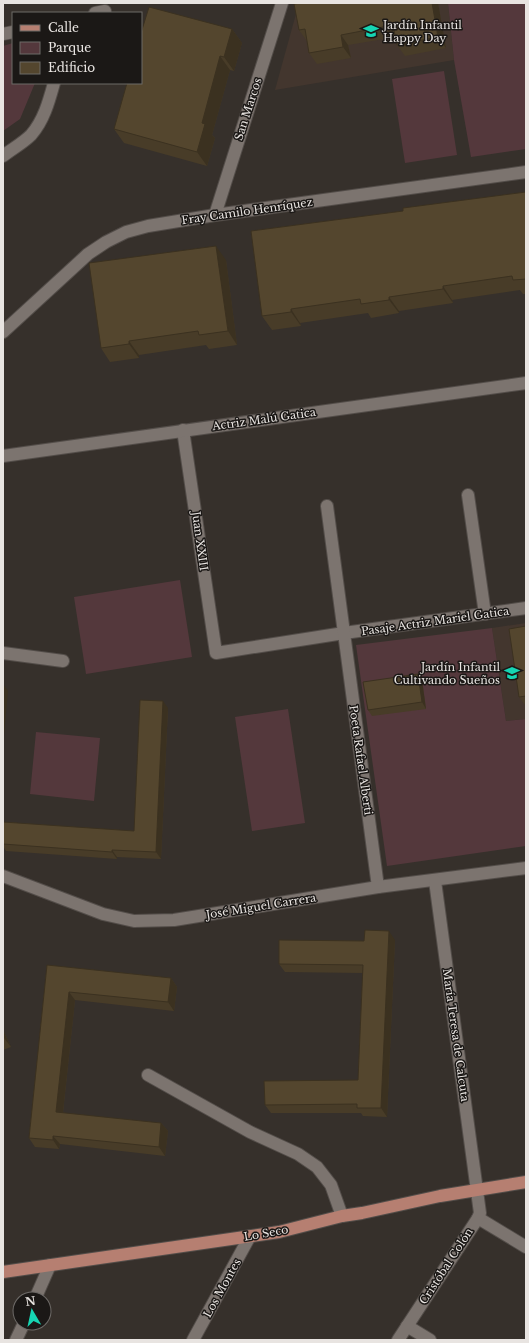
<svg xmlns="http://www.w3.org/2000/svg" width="529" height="1343" viewBox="0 0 529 1343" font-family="'Libre Baskerville',serif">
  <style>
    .built { fill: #43362e }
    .green { fill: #54383c }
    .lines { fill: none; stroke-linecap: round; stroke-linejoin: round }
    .minor-casing { stroke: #534d49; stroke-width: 14 }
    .major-casing { stroke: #534d49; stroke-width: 14 }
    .minor { stroke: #7c746f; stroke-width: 12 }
    .major { stroke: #b67f71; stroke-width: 12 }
    .wall { fill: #483c28 }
    .shaded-wall { fill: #3b3120 }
    .building { fill: #54462e; stroke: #3b3120 }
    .labels { text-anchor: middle; stroke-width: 3; stroke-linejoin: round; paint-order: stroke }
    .poi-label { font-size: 11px; fill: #e8e4e1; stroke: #1b1816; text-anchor: start }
    .street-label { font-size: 11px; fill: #e8e4e1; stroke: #1b1816 }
  </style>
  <rect width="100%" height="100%" fill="#36302b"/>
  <!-- built -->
  <g class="built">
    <path d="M299 3H448L454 60 275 90Z"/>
    <path d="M526 623V719L506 721 492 628Z"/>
  </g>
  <!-- green -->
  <g class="green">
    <path d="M448 3H526V149L471 157 454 60Z"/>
    <path d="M13 43V83H35L20 119 3 131V46Z"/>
    <path d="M444 71 457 155 405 163 392 79Z"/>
    <path d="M180 580 192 657 86 674 74 597Z"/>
    <path d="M492 628 506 721 526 719V846L387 866 356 645Z"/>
    <path d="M288 709 305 823 252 831 235 717Z"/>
    <path d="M36 732 100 738 94 801 30 794Z"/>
  </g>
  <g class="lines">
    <!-- minor casing -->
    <g class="minor-casing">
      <g id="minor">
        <path d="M95 13 105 11"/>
        <path d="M3 34 13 32"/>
        <path d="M3 156C12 149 23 143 31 135 44 120 49 101 54 83"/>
        <path d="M215 215 282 3"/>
        <path d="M3 332 88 254 106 242 126 232 148 226 215 215 526 172"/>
        <path d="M183 430 216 653 344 633 526 608"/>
        <path d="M3 456 526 383"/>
        <path d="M468 495 485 614"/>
        <path d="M327 506 378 887"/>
        <path d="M3 653 63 661"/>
        <path d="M3 876 103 914 134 921 174 920 378 887 526 868"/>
        <path d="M148 1075 250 1132 298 1154 317 1167 331 1185 342 1216"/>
        <path d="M478 1218 526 1247"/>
        <path d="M35 1299 50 1265"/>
        <path d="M407 1326 430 1340"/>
        <path d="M16 1340 24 1323"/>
        <path d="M193 1340 250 1236"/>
        <path d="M398 1340 478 1218 480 1213 435 881"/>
      </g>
    </g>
    <!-- major casing -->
    <g class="major-casing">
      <path id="major" d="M3 1272 279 1232 342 1216 362 1213 440 1196 526 1182"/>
    </g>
    <!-- minor -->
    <use href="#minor" class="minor"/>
    <!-- major -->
    <use href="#major" class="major"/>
  </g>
  <!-- wall -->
  <g class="wall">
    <path d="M300 3H438L446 48 405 56 397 45 396 37 348 45 351 58 317 64 309 53 307 41 299 30Z"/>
    <path d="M232 29 242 43 234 71 230 70 212 135 215 138 207 166 124 143 114 129Z"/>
    <path d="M526 192V294H523L520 290 452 300 453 303 399 311V313L371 318 368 313 300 323 301 326 272 330 262 316 403 211Z"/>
    <path d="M226 260 237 345 209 349 206 345 139 355V358L110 362 101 348Z"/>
    <path d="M526 626V705H525L519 697Z"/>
    <path d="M418 674 422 680 426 709 372 716 368 710Z"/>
    <path d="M168 708 161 859 117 857V859L6 851 3 846V822L134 831Z"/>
    <path d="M395 940 387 1117 363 1116 361 1113H271L265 1105 358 1080 363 973 285 972 279 964 364 941Z"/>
    <path d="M47 965 171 978 177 987 174 1011 75 1000 63 1113 161 1123 168 1131 165 1156 60 1144 59 1149 35 1147 29 1138Z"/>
    <path d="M3 1030 11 1047 3 1050Z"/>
  </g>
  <!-- shaded-wall -->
  <g class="shaded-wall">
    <path d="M432 3H438L446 48 438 37Z"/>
    <path d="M232 29 242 43 234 71 224 57Z"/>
    <path d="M341 35 348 45 351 58 343 47Z"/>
    <path d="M220 56 230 70 212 135 215 138 207 166 197 152 202 123Z"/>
    <path d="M216 246 226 260 237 345 228 331Z"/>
    <path d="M443 286 452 300 453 303 443 289Z"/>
    <path d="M389 297 399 311V313L389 300Z"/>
    <path d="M291 309 300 323 301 326 291 312Z"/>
    <path d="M129 341 139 355V358L129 344Z"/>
    <path d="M418 674 422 680 426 709 422 702Z"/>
    <path d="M3 684 8 691 3 747Z"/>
    <path d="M163 701 168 708 161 859 156 852Z"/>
    <path d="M112 850 117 857V859L112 852Z"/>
    <path d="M389 931 395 940 387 1117 381 1108Z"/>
    <path d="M171 978 177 987 174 1011 168 1002Z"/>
    <path d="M69 992 75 1000 62 1121 56 1112Z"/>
    <path d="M3 1030 11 1047 4 1038 3 1035Z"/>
    <path d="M161 1123 168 1131 165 1156 159 1147Z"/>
    <path d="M53 1136 60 1144 59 1149 53 1140Z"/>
  </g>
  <!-- building -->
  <g class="building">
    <path d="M300 3H432L438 37 397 45 393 25 341 35 343 47 309 53 305 29 299 30 294 4Z"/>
    <path d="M149 7 232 29 224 57 220 56 202 123 205 124 197 152 114 129 127 83H141V33Z"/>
    <path d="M526 192V279L513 280 512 276 443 286V289L389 297V300L361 304 360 299 291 309V312L262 316 251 231 403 211V208Z"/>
    <path d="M216 246 228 331 199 335 198 331 129 341V344L101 348 89 263Z"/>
    <path d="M526 626V696L519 697 509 629Z"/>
    <path d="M418 674 422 702 368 710 363 682Z"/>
    <path d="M140 700 163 701 156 852 112 850V852L3 844V822L134 831Z"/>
    <path d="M365 930 389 931 381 1108H357V1104L265 1105 264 1081 358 1080 363 965 279 964V940L364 941Z"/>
    <path d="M47 965 171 978 168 1002 69 992 56 1112 161 1123 159 1147 53 1136V1140L29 1138Z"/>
  </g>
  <!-- icons -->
  <defs>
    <g id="school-bare" transform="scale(1.2)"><path d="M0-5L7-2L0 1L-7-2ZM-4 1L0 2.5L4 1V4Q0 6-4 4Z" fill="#16d5b3" stroke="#1b1816" stroke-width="2.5" paint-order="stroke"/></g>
  </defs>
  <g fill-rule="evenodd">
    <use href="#school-bare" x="371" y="31"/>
    <use href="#school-bare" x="512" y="673"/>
  </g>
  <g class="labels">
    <!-- poi labels -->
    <g class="poi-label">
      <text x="383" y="29">Jardín Infantil<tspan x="383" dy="13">Happy Day</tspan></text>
      <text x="500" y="671" text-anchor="end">Jardín Infantil<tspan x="500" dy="13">Cultivando Sueños</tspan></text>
    </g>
    <!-- street labels -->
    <g class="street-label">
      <text transform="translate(248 109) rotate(-72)" y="4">San Marcos</text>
      <text transform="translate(247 211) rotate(-8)" y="4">Fray Camilo Henríquez</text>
      <text transform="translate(264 419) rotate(-8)" y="4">Actriz Malú Gatica</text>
      <text transform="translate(200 541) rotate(82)" y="4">Juan XXIII</text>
      <text transform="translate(435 621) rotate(-8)" y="4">Pasaje Actriz Mariel Gatica</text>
      <text transform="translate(361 760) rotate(82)" y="4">Poeta Rafael Alberti</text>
      <text transform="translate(261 906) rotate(-9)" y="4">José Miguel Carrera</text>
      <text transform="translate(456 1035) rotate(82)" y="4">María Teresa de Calcuta</text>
      <text transform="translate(266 1233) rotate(-10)" y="4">Lo Seco</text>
      <text transform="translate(446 1266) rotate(-57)" y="4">Cristóbal Colón</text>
      <text transform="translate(222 1288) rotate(-61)" y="4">Los Montes</text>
    </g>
  </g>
  <!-- border -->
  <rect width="529" height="1343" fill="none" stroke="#e8e4e1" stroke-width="8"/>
  <!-- legend -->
  <rect x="12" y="12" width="130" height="72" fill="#1b1816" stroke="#6d6a67"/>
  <rect x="20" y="25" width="20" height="6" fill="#b67f71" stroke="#6d6a67"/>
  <text x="48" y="32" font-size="12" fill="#e8e4e1">Calle</text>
  <rect x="20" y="42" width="20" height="12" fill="#54383c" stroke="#6d6a67"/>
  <text x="48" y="52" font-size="12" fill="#e8e4e1">Parque</text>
  <rect x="20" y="62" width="20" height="12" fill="#54462e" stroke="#6d6a67"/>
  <text x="48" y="72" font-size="12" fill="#e8e4e1">Edificio</text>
  <!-- north arrow -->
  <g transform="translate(32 1311) rotate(351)"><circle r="19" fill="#1b1816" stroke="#6d6a67"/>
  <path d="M0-3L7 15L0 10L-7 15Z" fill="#16d5b3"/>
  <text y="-6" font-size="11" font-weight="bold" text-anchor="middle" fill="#e8e4e1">N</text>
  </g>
</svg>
